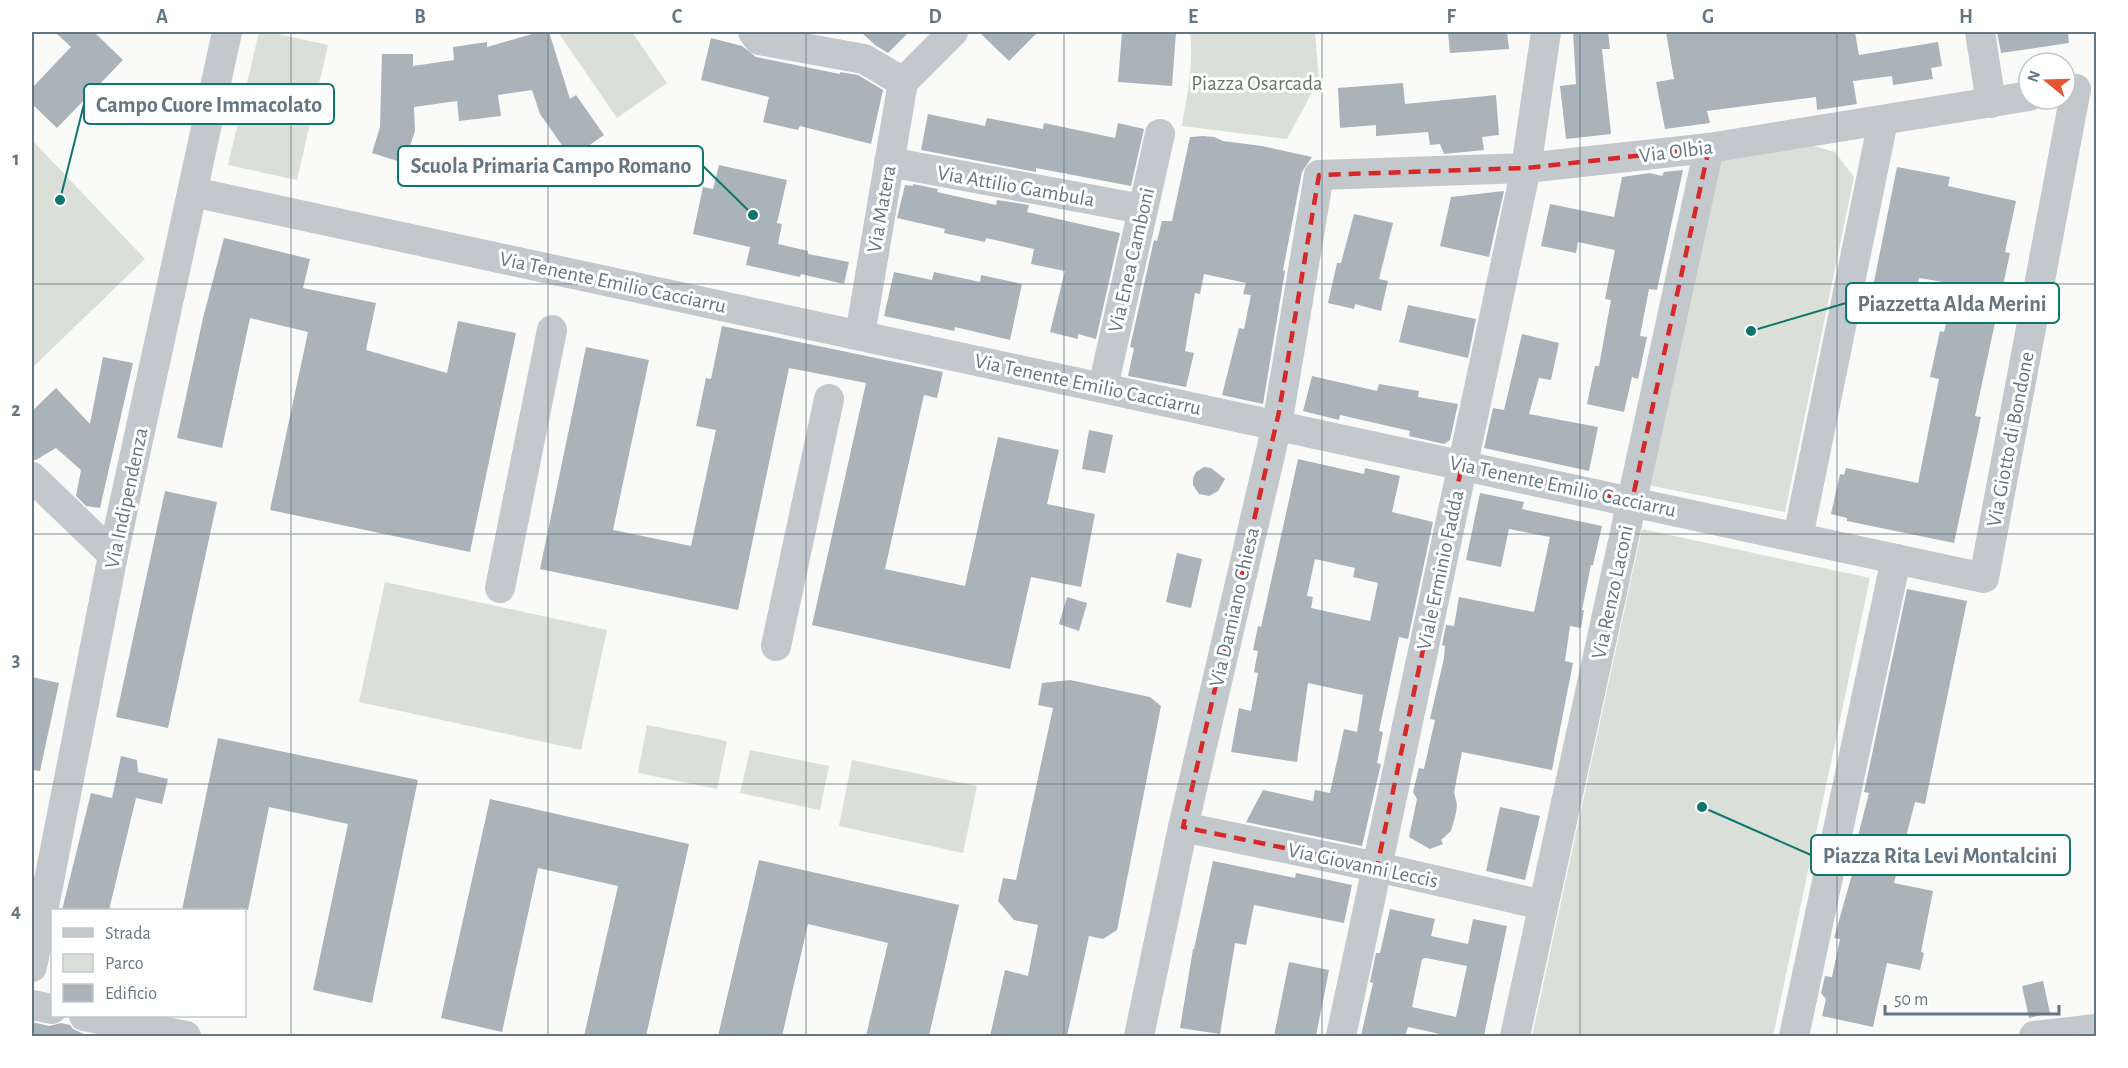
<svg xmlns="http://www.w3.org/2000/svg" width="2128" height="1068" viewBox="0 0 2128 1068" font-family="'Alegreya Sans',sans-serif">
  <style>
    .green { fill: #dadfd7 }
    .building { fill: #aab3b9; fill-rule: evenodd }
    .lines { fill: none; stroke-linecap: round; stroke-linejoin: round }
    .minor { stroke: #c3c8cc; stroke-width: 30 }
    .marked { fill: none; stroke: #d62828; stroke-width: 4.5; stroke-dasharray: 12 8; stroke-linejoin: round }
    .grid { fill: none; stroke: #657683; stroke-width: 1.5; stroke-opacity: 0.55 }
    .labels { text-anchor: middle; stroke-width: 6; stroke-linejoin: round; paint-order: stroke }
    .park-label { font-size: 21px; fill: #687a64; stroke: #fff }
    .street-label { font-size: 21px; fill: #657683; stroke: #fff }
    .leader { fill: none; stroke: #0f766e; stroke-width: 2 }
    .callout-dot { fill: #0f766e; stroke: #fff; stroke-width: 2 }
    .callout { fill: #fff; stroke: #0f766e; stroke-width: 2 }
    .callout-label { font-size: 22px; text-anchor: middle; font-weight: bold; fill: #657683 }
    .neatline { fill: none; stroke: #657683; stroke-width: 2 }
    .grid-label { font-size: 20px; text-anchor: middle; font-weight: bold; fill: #657683 }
  </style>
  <rect width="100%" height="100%" fill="#fafaf8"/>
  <!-- green -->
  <g class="green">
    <path d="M259 32H269L328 45 297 180 228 165Z"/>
    <path d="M558 32H632L667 83 617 118Z"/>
    <path d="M1190 32H1315L1319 79 1287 139 1182 126C1187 96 1194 63 1190 32Z"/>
    <path d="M32 140 145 259 32 368Z"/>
    <path d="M1806 144 1835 152 1854 177 1785 512 1647 485 1719 157Z"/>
    <path d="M1642 529 1870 578 1773 1036H1532Z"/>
    <path d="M385 582 607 630 581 750 359 702Z"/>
    <path d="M647 725 727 741 717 789 638 773Z"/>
    <path d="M750 750 829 766 820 810 740 793Z"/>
    <path d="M852 760 977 786 963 853 839 826Z"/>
  </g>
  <!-- building -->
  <g class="building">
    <path d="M55 32H94L123 60 57 128 32 104V88L71 47Z"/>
    <path d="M539 32H549L570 99 576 95 604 135 571 158 540 114 532 90 498 95 501 116 459 121 457 101 414 107 415 131 404 163 372 153 380 127 382 54H413V66L454 60 453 47 487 42V47Z"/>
    <path d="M861 32H909L888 53 875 45Z"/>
    <path d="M979 32H1038L1009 61Z"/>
    <path d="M1122 32H1176L1172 86 1118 82Z"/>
    <path d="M1448 32H1507L1509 49 1450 53Z"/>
    <path d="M1573 32H1608L1610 49H1602L1611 134 1566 139 1560 86 1576 84Z"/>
    <path d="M1666 32H1855L1859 55 1938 42 1942 66 1931 68 1933 79 1893 85 1892 76 1853 81 1857 104 1817 110 1816 97 1707 111 1710 123 1665 129 1656 82 1674 79Z"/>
    <path d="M1997 32H2068L2069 43 2001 53Z"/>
    <path d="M711 38 742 46 756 57 840 74V72L858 75 883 90 871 144 800 126 798 130 763 122 769 97 701 80Z"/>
    <path d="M1403 83 1405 104 1496 95 1499 135 1482 137 1484 150 1444 154 1440 144 1430 145 1428 132 1376 136V125L1340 128 1338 88Z"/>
    <path d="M928 114 985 126 987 118 1043 129 1044 123 1115 138 1118 123 1144 129 1131 186 1036 168V172L921 150Z"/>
    <path d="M1203 136 1214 137 1223 141 1262 146 1312 157 1302 172 1283 270 1285 271 1263 404 1222 395 1239 328 1244 329 1251 295 1243 294 1246 283 1204 274 1200 294 1195 293 1185 351 1194 353 1186 387 1128 376 1134 348 1130 347 1154 240 1157 241 1162 221H1172L1190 137Z"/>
    <path d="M719 165 787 180 777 223 782 224 778 244 808 251V254L849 262 844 284 801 274 800 277 746 265 750 247 693 234 703 187 713 189Z"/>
    <path d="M1897 167 1950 177 1948 186 2016 201 2005 252 2010 253 1975 416 1981 417 1954 543 1847 521V518L1831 514 1840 474 1844 475 1846 468 1918 483 1939 379 1930 377 1940 331 1944 332 1955 284 1919 278 1916 296 1873 287Z"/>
    <path d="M1683 170 1657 290 1649 289 1640 336 1647 337 1638 379 1632 377 1624 412 1587 404 1595 366H1599L1611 300 1605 299 1615 250 1578 242 1576 253 1541 246 1550 204 1614 217 1622 177 1650 173 1662 176 1664 172Z"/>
    <path d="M913 184 938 189 937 192 996 205 997 200 1029 205 1027 212 1120 233 1096 339 1078 334V339L1050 332 1065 271 1031 264 1034 249 986 238 985 242 944 233 945 229 897 218 905 185 913 186Z"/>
    <path d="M1504 191 1489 257 1440 246 1451 197Z"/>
    <path d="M1354 214 1393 223 1379 279 1388 281 1381 311 1355 304 1354 309 1328 303 1337 263H1341Z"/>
    <path d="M224 238 310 259 303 288 376 303 366 350 447 373 458 321 516 333 470 552 270 510 308 332 250 318 222 448 177 438 203 318Z"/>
    <path d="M894 272 932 280 934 272 980 282 981 275 1022 284 1010 340 955 327 954 331 884 316Z"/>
    <path d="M1408 305 1476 319 1468 358 1399 342Z"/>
    <path d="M722 326 943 372 937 398 924 395 885 569 965 586 998 437 1059 450 1047 504 1095 514 1081 587 1031 577 1010 669 812 625 866 383 789 368 738 610 540 569 586 347 649 360 613 530 691 546 716 430 696 426 706 378 711 379Z"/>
    <path d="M1522 334 1559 343 1551 380 1539 378 1529 414 1598 427 1589 471 1484 448 1493 408 1504 410Z"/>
    <path d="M103 357 133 363 100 508 86 506 76 496 81 470 56 448 36 460H32V411L56 388 90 424Z"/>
    <path d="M1312 376 1377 391 1379 384 1419 391 1418 397 1458 404 1450 440 1444 444 1409 436 1410 431 1340 415 1339 420 1303 411Z"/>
    <path d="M1089 430 1113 435 1105 473 1082 469Z"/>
    <path d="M1298 459 1364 474 1365 468 1400 476 1392 512 1433 522 1408 639 1399 637 1379 731 1383 732 1377 763 1381 764 1362 846 1246 822 1263 790 1313 801 1315 790 1330 793 1344 729 1357 732 1363 695 1308 683 1297 762 1231 752 1239 708 1251 711 1258 673 1254 672 1258 651 1253 650 1258 626 1261 627ZM1315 559 1355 568 1353 577 1378 583 1370 621 1311 608 1313 597 1307 596Z"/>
    <path d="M1204 467 1211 468 1225 479 1218 491 1209 496 1199 494 1193 485V478L1196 472Z"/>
    <path d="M165 491 217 502 168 728 116 717Z"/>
    <path d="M1480 493 1524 502 1522 509 1602 526 1593 565H1591L1582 610H1584L1581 628 1570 626 1565 661 1573 663 1552 770 1462 752 1454 792 1457 805 1456 813 1451 831 1441 840 1443 844 1430 849 1409 837 1417 799 1413 792 1419 768 1424 769 1435 720 1430 719 1444 658 1445 646 1442 645 1446 625 1454 626 1459 597 1534 612 1550 537 1509 529 1501 567 1466 560Z"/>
    <path d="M1177 553 1202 559 1191 608 1166 602Z"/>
    <path d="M1907 589 1967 601 1925 804 1915 802 1894 883 1933 891 1921 952 1924 953 1920 970 1887 963 1873 1027 1822 1016 1826 999 1821 993 1825 976 1832 977 1840 939 1834 938 1855 864 1851 863 1869 793 1864 792Z"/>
    <path d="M1067 597 1087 603 1079 631 1059 624Z"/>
    <path d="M32 677 59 683 40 771 32 770Z"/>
    <path d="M1070 680 1150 697 1161 706 1117 930 1103 939 1089 936 1067 1036H990L1005 970 1028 976 1038 925 1014 920 998 901 1003 878 1016 880 1053 708 1038 705 1042 683Z"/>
    <path d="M218 738 418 780 372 1003 313 990 348 824 269 807 248 910H182Z"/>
    <path d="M121 756 137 760 138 772 168 779 162 804 136 798 109 910H62L91 793 112 798Z"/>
    <path d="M490 799 689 844 646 1036H584L618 886 538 868 502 1032 441 1018Z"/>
    <path d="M1500 807 1540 816 1525 880 1486 871Z"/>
    <path d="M759 860 959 905 929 1036H866L888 943 808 924 782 1036H718Z"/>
    <path d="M1213 861 1295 878 1296 873 1352 885 1344 923 1254 905 1246 945 1235 943 1220 1034 1180 1028 1193 949H1194Z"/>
    <path d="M1390 909 1435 919 1431 936 1468 944 1473 919 1507 926 1484 1036H1449L1408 1027 1405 1036H1361L1373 983 1370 982 1376 953H1380ZM1426 958 1467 966 1456 1017 1412 1007 1422 959Z"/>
    <path d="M1289 962 1329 970 1316 1036H1274Z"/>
    <path d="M2043 981 2050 1013 2029 1018 2022 986Z"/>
    <path d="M32 1022 49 1026 61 1023 70 1025 73 1029 84 1034 83 1036H32Z"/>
  </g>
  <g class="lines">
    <!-- minor -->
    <g class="minor">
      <path d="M753 32 759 40 864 59 903 82"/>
      <path d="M1980 32 1991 103"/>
      <path d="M903 82 953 32"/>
      <path d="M889 162 1142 209"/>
      <path d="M193 192 1984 578 2076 89"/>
      <path d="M860 335 903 82"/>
      <path d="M1103 387 1160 134"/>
      <path d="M32 477 113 555"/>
      <path d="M1798 537 1883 121"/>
      <path d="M500 588 552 330"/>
      <path d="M776 646 829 399"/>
      <path d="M1183 827 1377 867 1543 905"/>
      <path d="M32 967 113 555 227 32"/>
      <path d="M32 1005 52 1009"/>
      <path d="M84 1016 186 1036"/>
      <path d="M1139 1036 1183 827 1277 425 1319 175 1526 168 1709 148 2029 96"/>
      <path d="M1341 1036 1526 168 1546 32"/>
      <path d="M1515 1036 1709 148"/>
      <path d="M1794 1036 1896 559"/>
      <path d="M2034 1036 2096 1029"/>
    </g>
  </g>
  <!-- marked area -->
  <path class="marked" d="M1709 148 1632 501 1462 465 1377 867 1183 827 1279 412 1319 175 1526 168Z"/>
  <!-- grid -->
  <path class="grid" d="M291 32V1036M548 32V1036M806 32V1036M1064 32V1036M1322 32V1036M1580 32V1036M1837 32V1036M32 284H2096M32 534H2096M32 784H2096"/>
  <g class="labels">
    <!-- park labels -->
    <g class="park-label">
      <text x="1257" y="90">Piazza Osarcada</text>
    </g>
    <!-- street labels -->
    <g class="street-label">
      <text transform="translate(1676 151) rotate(-7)" y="7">Via Olbia</text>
      <text transform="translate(1016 186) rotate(10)" y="7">Via Attilio Gambula</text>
      <text transform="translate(881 209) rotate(-80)" y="7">Via Matera</text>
      <text transform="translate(1131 260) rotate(-77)" y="7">Via Enea Camboni</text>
      <text transform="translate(613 282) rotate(12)" y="7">Via Tenente Emilio Cacciarru</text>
      <text transform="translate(1088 384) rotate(12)" y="7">Via Tenente Emilio Cacciarru</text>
      <text transform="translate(2010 439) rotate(-79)" y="7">Via Giotto di Bondone</text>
      <text transform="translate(1563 486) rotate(12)" y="7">Via Tenente Emilio Cacciarru</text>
      <text transform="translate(126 498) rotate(-78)" y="7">Via Indipendenza</text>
      <text transform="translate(1440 570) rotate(-78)" y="7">Viale Erminio Fadda</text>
      <text transform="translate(1612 592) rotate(-78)" y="7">Via Renzo Laconi</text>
      <text transform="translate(1234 607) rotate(-77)" y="7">Via Damiano Chiesa</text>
      <text transform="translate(1363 865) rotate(12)" y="7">Via Giovanni Leccis</text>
    </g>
  </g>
  <!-- callouts -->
  <path class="leader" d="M60 200L84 104M753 215L703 166M1751 331L1846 303M1702 807L1811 855"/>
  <g class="callout-dot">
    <circle cx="60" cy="200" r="6"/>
    <circle cx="753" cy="215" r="6"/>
    <circle cx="1751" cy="331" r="6"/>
    <circle cx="1702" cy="807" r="6"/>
  </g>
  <g class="callout">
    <rect x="84" y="84" width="250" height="40" rx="6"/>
    <rect x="398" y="146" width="305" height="40" rx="6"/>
    <rect x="1846" y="283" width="213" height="40" rx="6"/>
    <rect x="1811" y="835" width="259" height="40" rx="6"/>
  </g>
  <g class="callout-label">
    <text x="209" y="112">Campo Cuore Immacolato</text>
    <text x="551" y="173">Scuola Primaria Campo Romano</text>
    <text x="1952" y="311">Piazzetta Alda Merini</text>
    <text x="1940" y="863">Piazza Rita Levi Montalcini</text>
  </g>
  <!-- border -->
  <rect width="2128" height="1068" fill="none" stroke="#ffffff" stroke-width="66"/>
  <!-- legend -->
  <rect x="51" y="909" width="195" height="108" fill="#ffffff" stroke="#c1c8cd" stroke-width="1.5"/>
  <rect x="63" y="928" width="30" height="9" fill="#c3c8cc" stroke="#c1c8cd" stroke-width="1.5"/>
  <text x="105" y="939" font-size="18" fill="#657683">Strada</text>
  <rect x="63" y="954" width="30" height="18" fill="#dadfd7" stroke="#c1c8cd" stroke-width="1.5"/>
  <text x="105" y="969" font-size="18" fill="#657683">Parco</text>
  <rect x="63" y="984" width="30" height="18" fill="#aab3b9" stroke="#c1c8cd" stroke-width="1.5"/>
  <text x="105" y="999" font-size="18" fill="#657683">Edificio</text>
  <!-- north arrow -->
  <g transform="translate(2047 81) rotate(289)"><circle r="28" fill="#ffffff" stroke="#c1c8cd" stroke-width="1.5"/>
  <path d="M0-4.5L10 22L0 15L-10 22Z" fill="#e4572e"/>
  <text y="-9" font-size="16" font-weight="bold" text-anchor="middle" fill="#657683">N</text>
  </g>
  <!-- scale -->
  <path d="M1885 1005v9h174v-9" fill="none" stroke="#657683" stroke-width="3"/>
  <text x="1894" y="1005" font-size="18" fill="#657683" stroke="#ffffff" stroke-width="4.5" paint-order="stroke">50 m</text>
  <rect x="33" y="33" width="2062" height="1002" class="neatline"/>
  <g class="grid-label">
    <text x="162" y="23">A</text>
    <text x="420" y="23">B</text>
    <text x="677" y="23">C</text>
    <text x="935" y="23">D</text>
    <text x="1193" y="23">E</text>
    <text x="1451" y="23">F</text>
    <text x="1708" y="23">G</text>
    <text x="1966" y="23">H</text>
    <text x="16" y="165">1</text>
    <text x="16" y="416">2</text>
    <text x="16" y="666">3</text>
    <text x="16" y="917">4</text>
  </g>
</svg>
